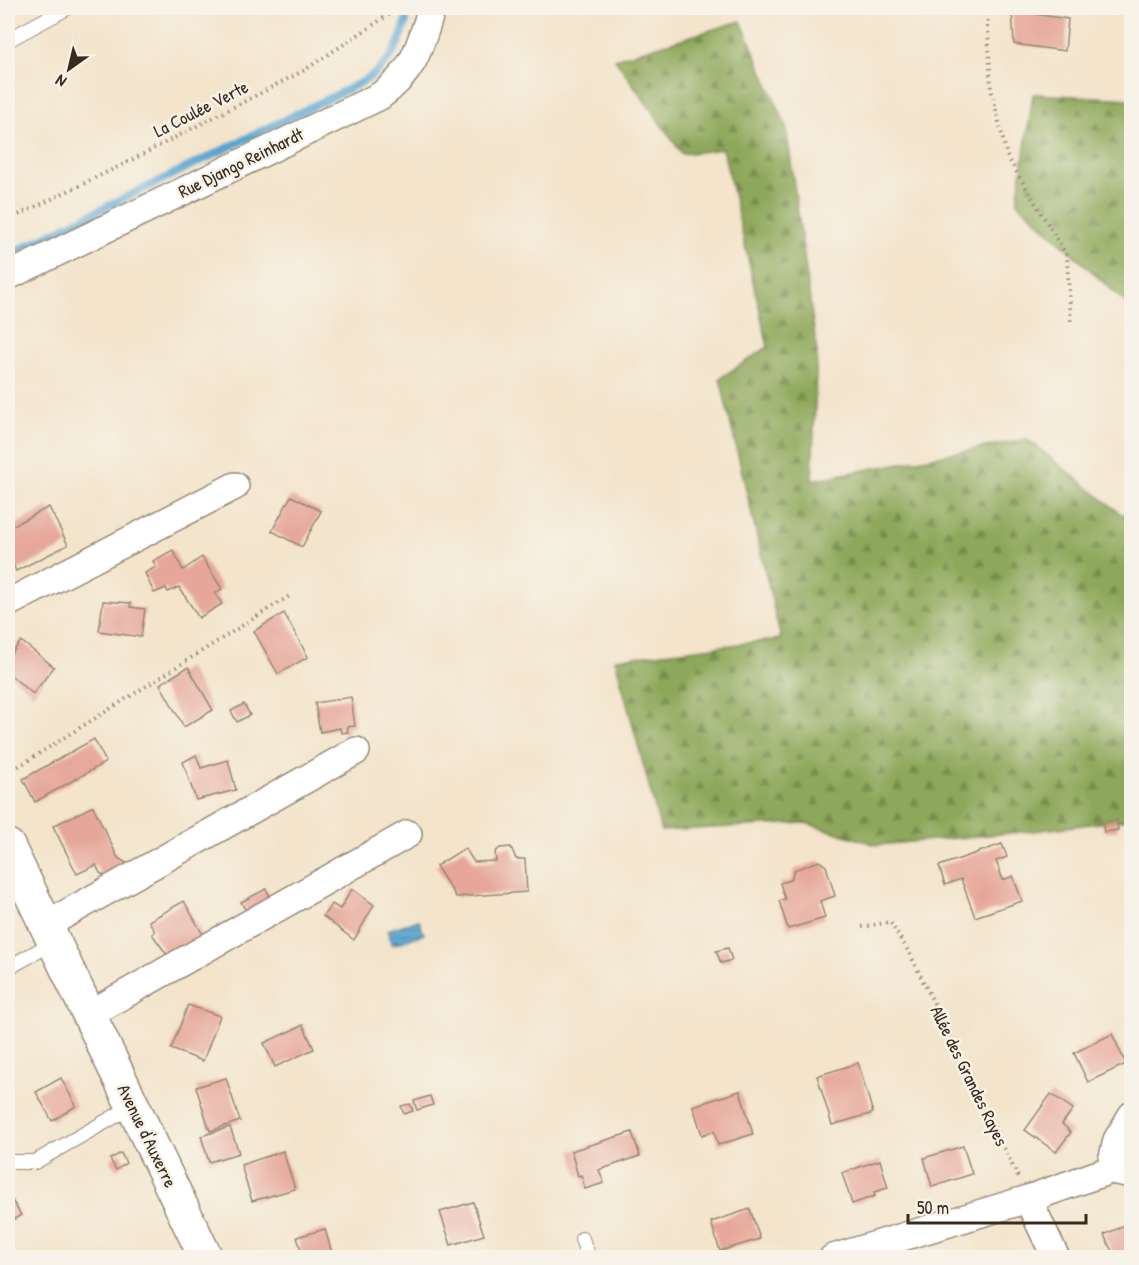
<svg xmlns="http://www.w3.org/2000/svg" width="1139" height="1265" viewBox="0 0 1139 1265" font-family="'Patrick Hand',sans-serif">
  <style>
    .forest { fill: url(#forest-firs); stroke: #64693c; stroke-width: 1.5 }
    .water { fill: url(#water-rules); stroke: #4a6878; stroke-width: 1.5 }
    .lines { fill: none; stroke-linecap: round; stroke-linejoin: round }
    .stream { stroke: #59a5d2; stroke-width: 8 }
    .building { fill: #e6a79a }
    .service-casing { stroke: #978774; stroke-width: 16 }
    .minor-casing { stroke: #978774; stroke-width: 30 }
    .secondary-casing { stroke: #978774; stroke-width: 36 }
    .path { stroke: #978774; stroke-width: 4; stroke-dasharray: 1.5 4.5; stroke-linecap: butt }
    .service { stroke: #fff; stroke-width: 14 }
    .minor { stroke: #fff; stroke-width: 27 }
    .secondary { stroke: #fff; stroke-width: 33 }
    .labels { text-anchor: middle; stroke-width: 5; stroke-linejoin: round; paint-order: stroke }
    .street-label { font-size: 18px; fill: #3b2a1e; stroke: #f7f3e8 }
  </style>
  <defs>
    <pattern id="forest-firs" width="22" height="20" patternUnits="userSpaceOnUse" patternTransform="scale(1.5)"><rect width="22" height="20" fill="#8da85a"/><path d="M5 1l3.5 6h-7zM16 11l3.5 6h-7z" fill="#74894a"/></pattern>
    <pattern id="water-rules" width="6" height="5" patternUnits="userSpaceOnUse" patternTransform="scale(1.5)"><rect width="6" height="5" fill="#59a5d2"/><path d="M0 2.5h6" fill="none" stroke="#4b87aa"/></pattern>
  </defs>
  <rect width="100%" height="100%" fill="#f7f3e8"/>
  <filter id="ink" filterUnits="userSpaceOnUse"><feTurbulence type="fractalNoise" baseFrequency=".0167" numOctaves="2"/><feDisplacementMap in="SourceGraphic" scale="12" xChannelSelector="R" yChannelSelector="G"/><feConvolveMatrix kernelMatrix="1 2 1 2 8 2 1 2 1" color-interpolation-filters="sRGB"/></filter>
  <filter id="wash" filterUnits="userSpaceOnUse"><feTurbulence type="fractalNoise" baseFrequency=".008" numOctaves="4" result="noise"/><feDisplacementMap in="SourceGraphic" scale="24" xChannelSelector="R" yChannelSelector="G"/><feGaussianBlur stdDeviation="1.35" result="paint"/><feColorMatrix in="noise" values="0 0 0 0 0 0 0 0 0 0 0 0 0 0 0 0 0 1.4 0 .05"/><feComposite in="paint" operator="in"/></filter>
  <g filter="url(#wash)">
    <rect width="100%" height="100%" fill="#f3e4cb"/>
    <!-- forest -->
    <g class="forest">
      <path d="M741 21 786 126 817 352 812 480 1027 439 1121 514 1131 515V819L1034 831 877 845 805 823 661 831 615 659 781 639 720 378 768 347 723 149 682 154 615 59Z"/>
      <path d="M1033 94 1131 99V308L1017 202Z"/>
    </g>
    <!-- water -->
    <path class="water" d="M419 920 424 934 392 945 387 930Z"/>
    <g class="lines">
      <!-- stream -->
      <path class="stream" d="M8 255 364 81C388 66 399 48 406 21"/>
    </g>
    <g id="blocks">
      <!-- building -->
      <g class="building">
        <path d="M1012 11 1068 19 1065 51 1014 44Z"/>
        <path d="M291 496 321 511 302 547 272 531Z"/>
        <path d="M49 507 68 545 16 571 8 554V528Z"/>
        <path d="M173 550 183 570 202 557 222 589 215 593 222 604 199 618 179 587 168 592 166 588 154 593 145 573 156 567 153 561Z"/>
        <path d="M103 601 131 603 130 607 145 609 141 637 99 631Z"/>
        <path d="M284 613 308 657 278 674 254 631Z"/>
        <path d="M21 641 54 667 33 694 8 673V658Z"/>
        <path d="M188 667 213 710 184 727 160 684Z"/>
        <path d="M351 697 355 726 347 727 348 732 341 733 340 728 320 732 315 703Z"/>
        <path d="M244 704 250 715 237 722 231 711Z"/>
        <path d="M94 739 106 762 35 802 23 779Z"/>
        <path d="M196 755 201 768 228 760 236 790 196 800 183 762Z"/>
        <path d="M93 806 118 858 133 867 111 880 100 873 96 865 77 874 53 826Z"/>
        <path d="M1117 820 1118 830 1104 832 1102 822Z"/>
        <path d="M1002 844 1007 857 996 861 1003 880 1013 876 1022 901 975 917 961 879 945 885 939 866Z"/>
        <path d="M511 847 516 859H525L527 892 456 897 436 866 465 848 474 862 496 861 495 852 500 848Z"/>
        <path d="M819 861 826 866 835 896 820 901 825 918 788 929 779 901 785 899 780 883 791 880 794 870Z"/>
        <path d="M266 889 273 902 249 916 241 902Z"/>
        <path d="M352 889 374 905 354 940 323 916 332 904 340 909Z"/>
        <path d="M184 901 206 940 170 959 152 934 155 932 149 921Z"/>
        <path d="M728 948 732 960 721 963 716 951Z"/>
        <path d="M188 1005 220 1016 203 1061 171 1049Z"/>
        <path d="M303 1025 314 1049 275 1067 264 1043Z"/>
        <path d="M1112 1034 1126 1064 1088 1082 1074 1053Z"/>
        <path d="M858 1063 873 1113 832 1125 817 1076Z"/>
        <path d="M61 1078 76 1106 52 1121 36 1092Z"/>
        <path d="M226 1078 240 1121 210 1131 196 1087Z"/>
        <path d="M740 1091 753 1134 718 1145 714 1131 702 1135 693 1106Z"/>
        <path d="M1051 1094 1073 1109 1062 1124 1071 1132 1056 1152 1025 1130Z"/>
        <path d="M430 1096 433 1105 417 1110 414 1101Z"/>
        <path d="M410 1104 413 1111 404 1114 401 1106Z"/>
        <path d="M230 1127 239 1153 209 1162 201 1136Z"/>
        <path d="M632 1132 640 1156 599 1170 604 1183 585 1189 581 1175 578 1176 571 1151Z"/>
        <path d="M963 1146 972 1174 932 1187 924 1158Z"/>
        <path d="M283 1151 295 1189 252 1201 241 1165Z"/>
        <path d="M121 1153 126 1163 116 1170 110 1159Z"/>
        <path d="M880 1160 888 1188 874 1192 875 1196 852 1204 842 1173Z"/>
        <path d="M8 1194 21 1215 8 1223Z"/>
        <path d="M473 1202 484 1235 451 1245 440 1212Z"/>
        <path d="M750 1209 760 1239 720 1251 711 1222Z"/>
        <path d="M1131 1222V1257H1115L1104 1235Z"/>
        <path d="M325 1229 333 1257H303L297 1237Z"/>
      </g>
    </g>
  </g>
  <g filter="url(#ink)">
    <use href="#blocks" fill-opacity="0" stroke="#978774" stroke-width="1.5"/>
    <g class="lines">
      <!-- service casing -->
      <g class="service-casing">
        <g id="service">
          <path d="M8 40 67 8"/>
          <path d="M8 968 54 942"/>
          <path d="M8 1162H35L133 1106"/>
          <path d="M582 1239 589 1258"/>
        </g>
      </g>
      <!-- minor casing -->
      <g class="minor-casing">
        <g id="minor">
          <path d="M8 276 380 96C416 70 419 47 432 8"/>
          <path d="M8 603 235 486"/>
          <path d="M46 925 356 751"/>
          <path d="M88 1015 408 834"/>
          <path d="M1110 1170 1117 1140 1132 1115"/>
          <path d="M1028 1199 1056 1258"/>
          <path d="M833 1258 1028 1199 1110 1170 1132 1174"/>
        </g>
      </g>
      <!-- secondary casing -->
      <g class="secondary-casing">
        <path id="secondary" d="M8 846 206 1258"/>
      </g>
      <!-- path -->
      <g class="path">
        <path d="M987 8 991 89 1007 156 1067 256 1071 324"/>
        <path d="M8 220 124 164 303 71 399 8"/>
        <path d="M8 773 291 595"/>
        <path d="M862 927 890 922 910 954 1018 1177"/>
      </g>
      <!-- service -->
      <use href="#service" class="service"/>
      <!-- minor -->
      <use href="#minor" class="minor"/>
      <!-- secondary -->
      <use href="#secondary" class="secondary"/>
    </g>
  </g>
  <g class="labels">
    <!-- street labels -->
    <g class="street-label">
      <text transform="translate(201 109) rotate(-27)" y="6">La Coulée Verte</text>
      <text transform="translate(241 163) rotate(-26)" y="6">Rue Django Reinhardt</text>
      <text transform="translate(969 1076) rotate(64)" y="6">Allée des Grandes Rayes</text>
      <text transform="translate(147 1136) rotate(64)" y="6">Avenue d'Auxerre</text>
    </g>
  </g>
  <!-- margin -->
  <rect width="1139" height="1265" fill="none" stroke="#f7f3e8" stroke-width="30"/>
  <!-- north arrow -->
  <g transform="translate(69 69) rotate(214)" stroke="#f7f3e8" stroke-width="4.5" paint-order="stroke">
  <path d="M0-4.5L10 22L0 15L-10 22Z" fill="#3b2a1e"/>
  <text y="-9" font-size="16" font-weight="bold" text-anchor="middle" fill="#3b2a1e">N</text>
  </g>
  <!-- scale -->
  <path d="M908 1214v9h178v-9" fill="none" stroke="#3b2a1e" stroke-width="3"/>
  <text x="917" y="1214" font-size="18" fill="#3b2a1e" stroke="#f7f3e8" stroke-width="4.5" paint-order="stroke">50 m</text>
</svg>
